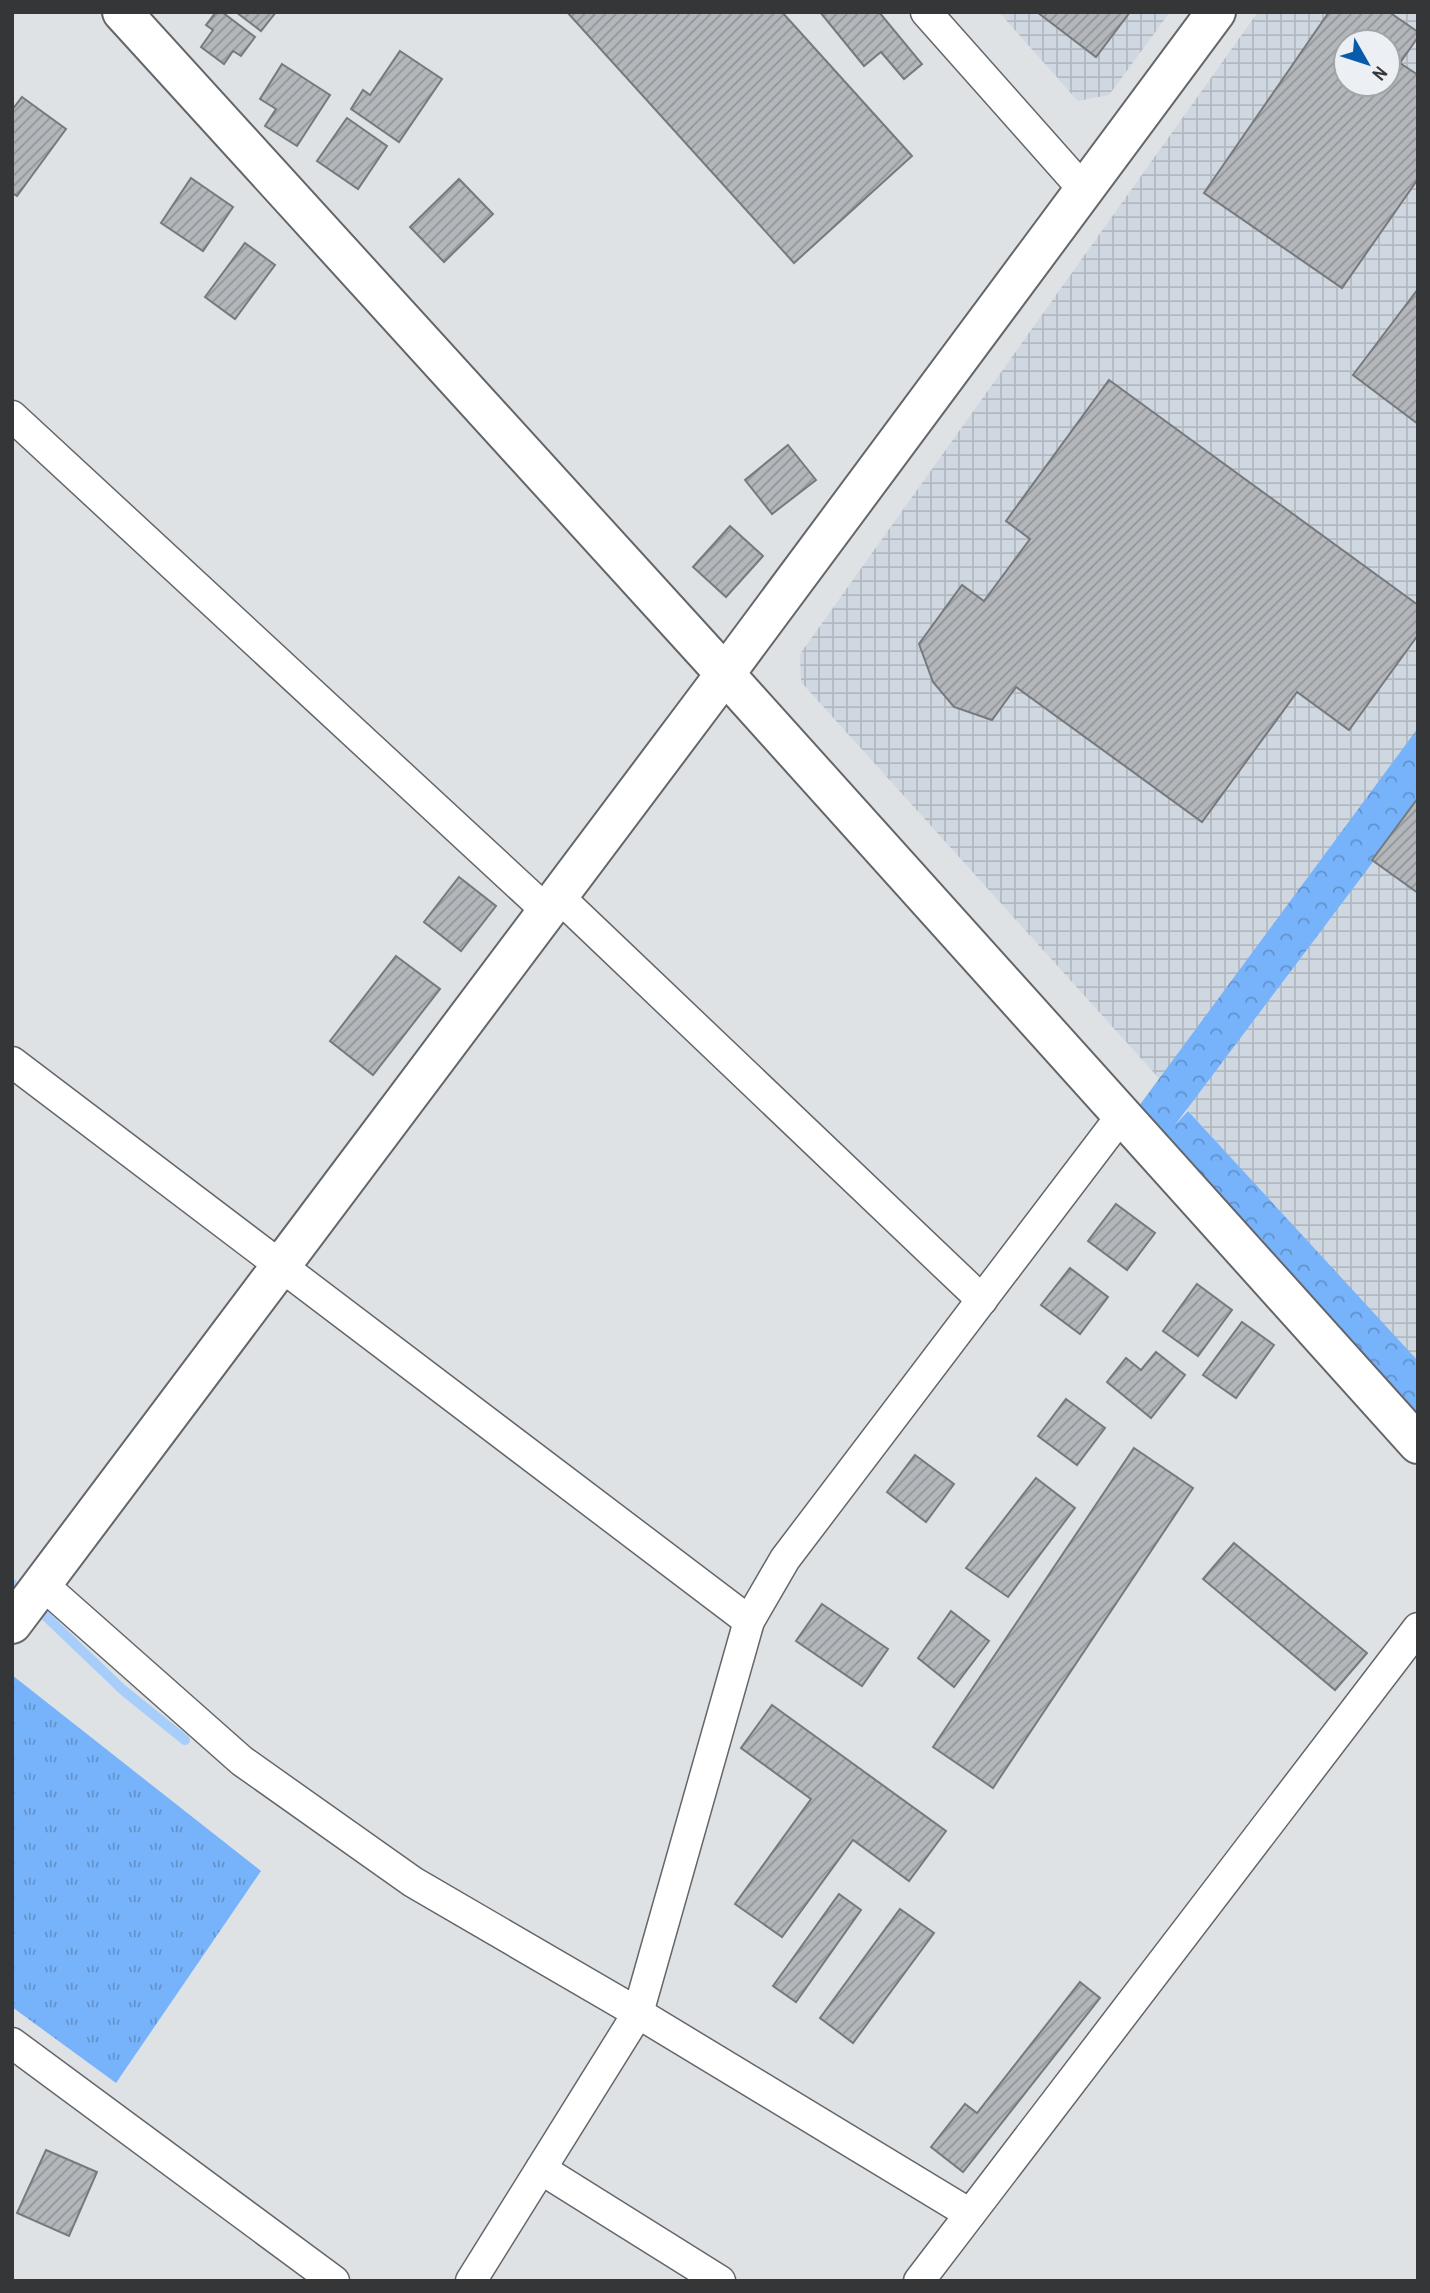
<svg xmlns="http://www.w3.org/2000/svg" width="1430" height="2293" viewBox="0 0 1430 2293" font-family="'Archivo Narrow',sans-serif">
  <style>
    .industrial { fill: url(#industrial-grid); fill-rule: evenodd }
    .grass { fill: url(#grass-tufts) }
    .forest { fill: url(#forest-crowns) }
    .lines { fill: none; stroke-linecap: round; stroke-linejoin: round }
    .stream { stroke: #a7cdfb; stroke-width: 10 }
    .building { fill: url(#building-hatch); stroke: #777a7d; stroke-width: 2; fill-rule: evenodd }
    .street-casing { stroke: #646669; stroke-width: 33 }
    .secondary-casing { stroke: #646669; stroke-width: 42 }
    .street { stroke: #fff; stroke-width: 30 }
    .secondary { stroke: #fff; stroke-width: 38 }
  </style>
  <defs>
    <pattern id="industrial-grid" width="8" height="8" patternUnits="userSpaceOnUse" patternTransform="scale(1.75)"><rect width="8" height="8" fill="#cfd7e0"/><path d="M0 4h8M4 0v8" fill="none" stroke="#b2b9c1"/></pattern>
    <pattern id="grass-tufts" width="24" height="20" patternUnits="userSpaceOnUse" patternTransform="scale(1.75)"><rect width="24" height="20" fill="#76b3fb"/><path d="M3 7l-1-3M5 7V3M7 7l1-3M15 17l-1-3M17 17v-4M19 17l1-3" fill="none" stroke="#6292cc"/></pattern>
    <pattern id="forest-crowns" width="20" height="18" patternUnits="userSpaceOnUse" patternTransform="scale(1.75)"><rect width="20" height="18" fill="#76b3fb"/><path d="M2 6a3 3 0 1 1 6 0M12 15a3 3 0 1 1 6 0" fill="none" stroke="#6292cc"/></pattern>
    <pattern id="building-hatch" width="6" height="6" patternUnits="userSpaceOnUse" patternTransform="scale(1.75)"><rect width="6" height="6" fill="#b3b6ba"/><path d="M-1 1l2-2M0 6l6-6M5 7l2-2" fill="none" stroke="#929598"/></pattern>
  </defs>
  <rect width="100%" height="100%" fill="#dfe2e5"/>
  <!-- industrial -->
  <g class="industrial">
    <path d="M999 12H1170L1109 95 1078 101Z"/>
    <path d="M1258 12H1418V1365L801 682 800 654ZM1346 42H1388V84H1346Z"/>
  </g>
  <!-- grass -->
  <path class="grass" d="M12 1675 261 1871 116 2083 12 2007Z"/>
  <!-- forest -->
  <path class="forest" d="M1418 728V802L1175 1125 1188 1111 1418 1361V1439L1136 1110Z"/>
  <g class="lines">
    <!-- stream -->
    <path class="stream" d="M12 1584 123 1690 185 1740"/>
  </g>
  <!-- building -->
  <g class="building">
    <path d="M216 12H222L255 37 241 56 233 51 224 64 201 47 213 30 206 25Z"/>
    <path d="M236 12H276L261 31Z"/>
    <path d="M567 12H782L912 156 794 263Z"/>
    <path d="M820 12H879L922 64 904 79 881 52 864 66Z"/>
    <path d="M1037 12H1130L1096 57Z"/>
    <path d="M1329 12H1389L1418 32V37L1400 63 1418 75V179L1342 288 1204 193ZM1346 42H1388V84H1346Z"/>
    <path d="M400 51 442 79 399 142 351 109 363 90 370 95Z"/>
    <path d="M282 64 330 95 297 146 265 126 276 109 260 99Z"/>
    <path d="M22 97 66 129 17 196 12 193V110Z"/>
    <path d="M347 118 387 146 358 189 317 161Z"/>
    <path d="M191 178 233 207 203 251 161 223Z"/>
    <path d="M459 179 493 214 444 262 410 227Z"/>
    <path d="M245 243 275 265 235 319 205 297Z"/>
    <path d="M1418 289V424L1353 375Z"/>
    <path d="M1109 380 1418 605V635L1349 730 1297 692 1202 822 1016 687 992 720 954 707 933 682 919 644 962 585 984 601 1030 539 1006 521Z"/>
    <path d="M788 445 816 480 772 514 745 480Z"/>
    <path d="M730 526 763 556 726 597 693 567Z"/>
    <path d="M1418 798V893L1372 860Z"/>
    <path d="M459 877 496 906 461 951 424 922Z"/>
    <path d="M396 956 440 989 373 1075 330 1041Z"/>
    <path d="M1116 1204 1155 1233 1127 1270 1088 1241Z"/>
    <path d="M1070 1268 1108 1297 1080 1334 1041 1305Z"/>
    <path d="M1197 1284 1232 1310 1198 1356 1163 1331Z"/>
    <path d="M1242 1322 1274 1345 1236 1398 1203 1375Z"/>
    <path d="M1156 1352 1185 1375 1151 1418 1107 1382 1126 1358 1141 1370Z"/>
    <path d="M1066 1399 1105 1428 1077 1465 1038 1436Z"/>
    <path d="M1134 1448 1193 1488 993 1788 933 1747Z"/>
    <path d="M915 1455 954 1484 926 1522 887 1492Z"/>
    <path d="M1036 1478 1075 1508 1008 1597 966 1568Z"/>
    <path d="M1234 1543 1367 1653 1335 1690 1203 1579Z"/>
    <path d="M822 1604 888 1649 862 1686 796 1641Z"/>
    <path d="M951 1611 989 1641 954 1687 918 1658Z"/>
    <path d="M772 1705 946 1831 909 1881 853 1840 782 1937 735 1904 811 1799 741 1748Z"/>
    <path d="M839 1894 861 1910 796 2002 773 1986Z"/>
    <path d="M900 1909 934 1933 853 2043 820 2018Z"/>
    <path d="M1080 1982 1100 1998 963 2172 931 2147 965 2104 977 2113Z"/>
    <path d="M46 2150 97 2172 69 2236 17 2213Z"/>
  </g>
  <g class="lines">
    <!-- street casing -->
    <g class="street-casing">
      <g id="street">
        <path d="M926 12 1084 190"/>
        <path d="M12 416 547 911"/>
        <path d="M558 896 982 1300"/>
        <path d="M12 1062 749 1621"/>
        <path d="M42 1584 242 1761 413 1882 638 2013 970 2214"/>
        <path d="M12 2043 334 2281"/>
        <path d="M541 2169 720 2281"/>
        <path d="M471 2281 638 2013 749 1621 785 1559 1122 1115"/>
        <path d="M919 2281 1418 1628"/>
      </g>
    </g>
    <!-- secondary casing -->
    <g class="secondary-casing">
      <g id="secondary">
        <path d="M122 12 725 674 1418 1444"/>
        <path d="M12 1624 725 674 1216 12"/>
      </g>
    </g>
    <!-- street -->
    <use href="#street" class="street"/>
    <!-- secondary -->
    <use href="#secondary" class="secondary"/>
  </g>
  <!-- border -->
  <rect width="1430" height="2293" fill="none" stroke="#353638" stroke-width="28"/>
  <!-- north arrow -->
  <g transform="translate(1367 63) rotate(129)"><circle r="33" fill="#eceff3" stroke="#a3a5a8" stroke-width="2"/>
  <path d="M0-5L12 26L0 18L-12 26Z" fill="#085ba9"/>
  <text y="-10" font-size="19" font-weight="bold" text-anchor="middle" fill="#353638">N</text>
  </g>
</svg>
